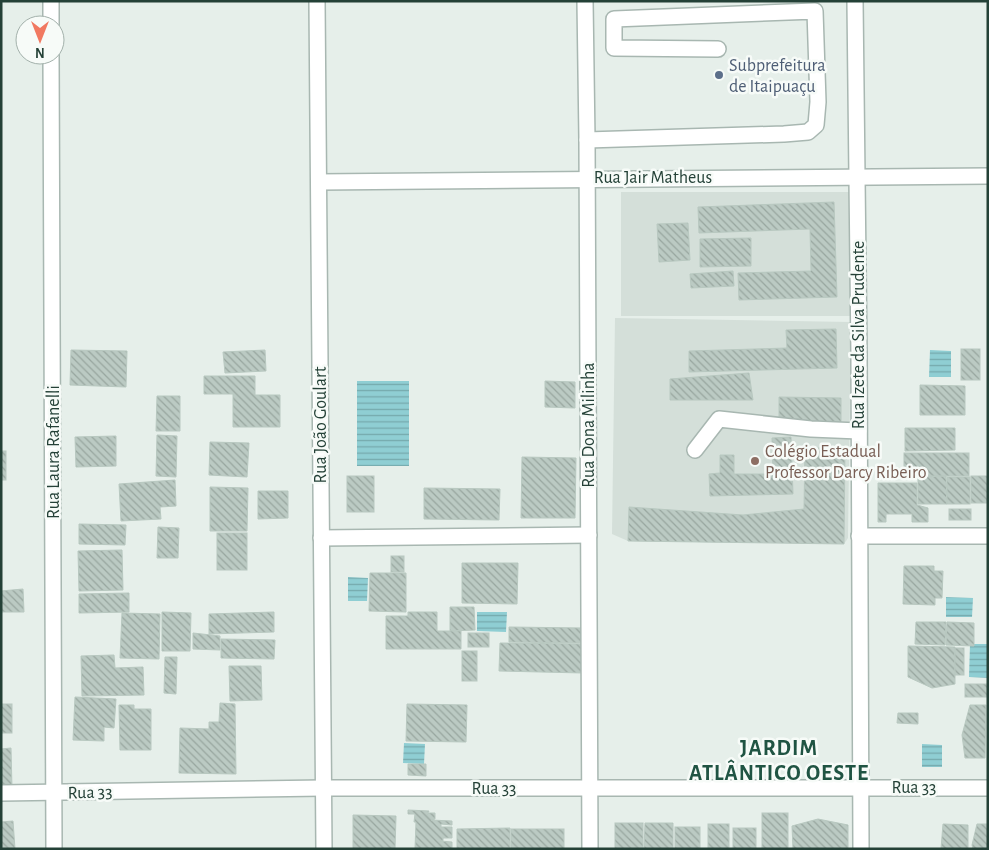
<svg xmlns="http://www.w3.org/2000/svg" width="989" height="850" viewBox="0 0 989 850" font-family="'Alegreya Sans',sans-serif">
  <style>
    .built { fill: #d4dfd9 }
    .water { fill: url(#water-rules) }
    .building { fill: url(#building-back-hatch); stroke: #b8c8c0 }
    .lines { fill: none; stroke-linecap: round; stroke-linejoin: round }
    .minor-casing { stroke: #a8b7b1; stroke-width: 18 }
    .minor { stroke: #fff; stroke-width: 15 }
    .service-dot { fill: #5c6f8a; stroke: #f7fbf8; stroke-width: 2 }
    .education-dot { fill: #8d6e63; stroke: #f7fbf8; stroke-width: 2 }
    .labels { text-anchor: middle; stroke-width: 5; stroke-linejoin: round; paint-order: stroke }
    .service-label { font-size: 18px; fill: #4e5e75; stroke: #f7fbf8; text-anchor: start }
    .street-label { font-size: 18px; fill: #244137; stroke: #f7fbf8 }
    .education-label { font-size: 18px; fill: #785e54; stroke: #f7fbf8; text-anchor: start }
    .district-label { font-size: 22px; font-weight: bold; letter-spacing: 1px; fill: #205443; stroke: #f7fbf8 }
  </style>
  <defs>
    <pattern id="water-rules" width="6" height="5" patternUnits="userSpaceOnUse" patternTransform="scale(1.25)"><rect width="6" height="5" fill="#8fced3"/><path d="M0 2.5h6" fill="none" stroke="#75a9ac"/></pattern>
    <pattern id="building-back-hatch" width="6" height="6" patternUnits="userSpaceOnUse" patternTransform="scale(1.25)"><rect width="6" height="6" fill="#bbcac3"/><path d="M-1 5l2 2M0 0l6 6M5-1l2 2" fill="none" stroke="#98a69f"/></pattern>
  </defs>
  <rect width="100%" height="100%" fill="#e6efea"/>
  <!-- built -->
  <g class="built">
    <rect x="621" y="192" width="229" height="124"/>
    <path d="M615 318 851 322 848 538 844 544 628 541 612 534Z"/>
  </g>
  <!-- water -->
  <g class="water">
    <path d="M930 350 951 351V377H929Z"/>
    <rect x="357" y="381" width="52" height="85"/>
    <path d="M348 577 368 578 367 601H348Z"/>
    <path d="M946 597 973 598 972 617H946Z"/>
    <path d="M477 612H507L506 632 477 631Z"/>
    <path d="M970 644H988V678L969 677Z"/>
    <path d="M404 743 425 744 424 764 403 763Z"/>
    <path d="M922 744 942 745V767H922Z"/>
  </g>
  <!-- building -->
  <g class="building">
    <path d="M834 202 837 297 739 300 738 273 811 271 810 229 699 233 698 207Z"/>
    <path d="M688 223 690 260 659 262 657 224Z"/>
    <path d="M751 238V266L700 267V239Z"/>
    <path d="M733 271 734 286 691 288 690 274Z"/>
    <path d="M836 329 837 368 689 372V351L787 348 786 330Z"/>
    <rect x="961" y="349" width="19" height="31"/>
    <path d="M71 350 127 351 126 387 70 385Z"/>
    <path d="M265 350 266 371 225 373 223 352Z"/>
    <path d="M749 373 753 400H670V379Z"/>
    <path d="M204 376H255V395H280V427H233V394H204Z"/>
    <path d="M545 381 575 382V408L545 407Z"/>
    <path d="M920 385 965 386V415H920Z"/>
    <path d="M157 396H180V431H156Z"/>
    <path d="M779 397 841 398V423L779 422Z"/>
    <path d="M905 428H955V450L905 451Z"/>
    <path d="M157 435 177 436 176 477 156 476Z"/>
    <path d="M116 436V466L76 467 75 437Z"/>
    <path d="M791 437 793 494 710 496 709 474 720 473V455H734V474H773L772 438Z"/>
    <path d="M210 442 249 443 247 477 209 475Z"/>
    <path d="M805 448H845L844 544 628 541 629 507 743 515 804 509Z"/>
    <rect x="1" y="451" width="5" height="29"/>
    <rect x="904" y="453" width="65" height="23"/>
    <path d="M522 457 576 458 575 518H521Z"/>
    <rect x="347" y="476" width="27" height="36"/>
    <path d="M946 476 947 504H918V477Z"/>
    <rect x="971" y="476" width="17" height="27"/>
    <rect x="947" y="477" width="23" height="27"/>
    <path d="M175 480 176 506 160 507 161 519 121 521 119 484Z"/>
    <path d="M878 483H917V505L928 508V522H912V514H886V522H878Z"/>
    <path d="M210 487 248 488 247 531H210Z"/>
    <path d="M424 488 500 489 499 520 424 519Z"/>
    <path d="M258 491H288V518L258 519Z"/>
    <rect x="949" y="509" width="22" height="11"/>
    <path d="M79 524 126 525 125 545 79 544Z"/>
    <path d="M158 527 179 528 178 558H157Z"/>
    <rect x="217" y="533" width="30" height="37"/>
    <path d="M122 550 123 590 79 591 78 551Z"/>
    <rect x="391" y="556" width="13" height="16"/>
    <path d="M462 563H518L517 604 462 603Z"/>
    <path d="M904 566H934V571H943L942 598H935V605L903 604Z"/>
    <path d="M370 573H406V612L369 611Z"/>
    <path d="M23 589 24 612H1V591Z"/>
    <path d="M129 593V612L79 613V594Z"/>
    <path d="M450 607H474L475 630 450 631Z"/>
    <path d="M162 612 191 613 190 651H162Z"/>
    <path d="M274 612V632L209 634V614Z"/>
    <path d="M408 612H437V631H461V649H386V616H408Z"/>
    <path d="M122 613 160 614 159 659 120 658Z"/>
    <path d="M916 622H946L945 645 915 644Z"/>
    <path d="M947 622 974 623V646L946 645Z"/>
    <path d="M509 627 583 628V643L509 642Z"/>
    <path d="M193 633 220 636V650L193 649Z"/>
    <rect x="468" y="633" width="21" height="14"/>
    <path d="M221 639 275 640 274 659 221 658Z"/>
    <path d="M500 643 583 644V673L499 671Z"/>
    <path d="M908 646 955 647V684L932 688 908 677Z"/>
    <rect x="955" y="648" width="9" height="27"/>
    <rect x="462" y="651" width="15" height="30"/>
    <path d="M114 655 115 668 143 667 144 695 82 696 81 656Z"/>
    <path d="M165 657H177L176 694 164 693Z"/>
    <path d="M229 666H261L262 700 230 701Z"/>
    <rect x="965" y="684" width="23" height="13"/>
    <path d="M75 697 116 699 114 728 104 727V741L73 740Z"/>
    <path d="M220 703 235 704 236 774 179 773 180 728 209 729V722H219Z"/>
    <rect x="1" y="704" width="11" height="29"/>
    <path d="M407 704 467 705 466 742 406 741Z"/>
    <path d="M119 705H134V709H151V750H120Z"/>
    <path d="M970 705H986L985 758H965L962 735Z"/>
    <path d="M898 713H918V724L897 723Z"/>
    <path d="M11 748 12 788H1V749Z"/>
    <path d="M408 764H426V776L408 775Z"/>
    <path d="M408 810 429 811 427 815 429 813H435V819L431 820 452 821V825L441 824V827H452V838H443V841H440L452 842V849H415L416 822H414L415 814H408Z"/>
    <rect x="762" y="813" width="26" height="36"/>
    <path d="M353 815 396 816 395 849H353Z"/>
    <path d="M818 819 848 825V849H793L792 826Z"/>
    <path d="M13 821 15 849H1V822Z"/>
    <rect x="615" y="823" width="28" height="26"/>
    <path d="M645 823H673V849H644Z"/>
    <rect x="708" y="824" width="21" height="25"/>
    <path d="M943 824 968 825V849H941Z"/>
    <path d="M977 824H988V849H973L972 845Z"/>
    <rect x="675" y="827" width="25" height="22"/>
    <path d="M510 828V849H457V829Z"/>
    <rect x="733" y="828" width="23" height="21"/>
    <rect x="511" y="829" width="53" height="20"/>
  </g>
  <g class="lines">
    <!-- minor casing -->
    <g class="minor-casing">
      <g id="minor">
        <path d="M51 1V25"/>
        <path d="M317 1 324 849"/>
        <path d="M585 1 587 140 590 849"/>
        <path d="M855 1 859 354 861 849"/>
        <path d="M51 55 54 849"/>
        <path d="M587 140 784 134 808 132 816 125 818 102 815 11 614 19V48L718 49"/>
        <path d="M319 182 988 176"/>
        <path d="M695 450 719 419 811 429 859 431"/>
        <path d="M859 536H988"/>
        <path d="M321 538 589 535"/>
        <path d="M1 793 323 788H988"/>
      </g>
    </g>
    <!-- minor -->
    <use href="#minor" class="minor"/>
  </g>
  <!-- markers -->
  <circle class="service-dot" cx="719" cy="75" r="5"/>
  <circle class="education-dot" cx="755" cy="461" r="5"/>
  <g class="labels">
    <!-- service labels -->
    <g class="service-label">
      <text x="729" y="71">Subprefeitura<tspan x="729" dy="21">de Itaipuaçu</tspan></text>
    </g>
    <!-- street labels -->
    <g class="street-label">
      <text x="653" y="183">Rua Jair Matheus</text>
      <text transform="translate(858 335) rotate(-90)" y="6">Rua Izete da Silva Prudente</text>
      <text transform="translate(320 425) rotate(-90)" y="6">Rua João Goulart</text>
      <text transform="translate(588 425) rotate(-90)" y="6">Rua Dona Milinha</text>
      <text transform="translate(53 452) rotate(-90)" y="6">Rua Laura Rafanelli</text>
      <text x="914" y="793">Rua 33</text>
      <text x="494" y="794">Rua 33</text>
      <text transform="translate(90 792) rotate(-1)" y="6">Rua 33</text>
    </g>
    <!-- education labels -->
    <g class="education-label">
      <text x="765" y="457">Colégio Estadual<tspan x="765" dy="21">Professor Darcy Ribeiro</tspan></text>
    </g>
    <!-- district labels -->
    <g class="district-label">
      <text x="779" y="755">JARDIM<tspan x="779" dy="25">ATLÂNTICO OESTE</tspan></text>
    </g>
  </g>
  <!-- border -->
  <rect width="989" height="850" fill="none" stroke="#244137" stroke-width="5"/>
  <!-- north arrow -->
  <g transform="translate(40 40) rotate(180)"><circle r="24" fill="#f7fbf8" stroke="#a3b1ab"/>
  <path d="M0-4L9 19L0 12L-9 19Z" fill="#f17961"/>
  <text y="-8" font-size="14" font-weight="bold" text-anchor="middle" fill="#244137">N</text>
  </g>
</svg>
